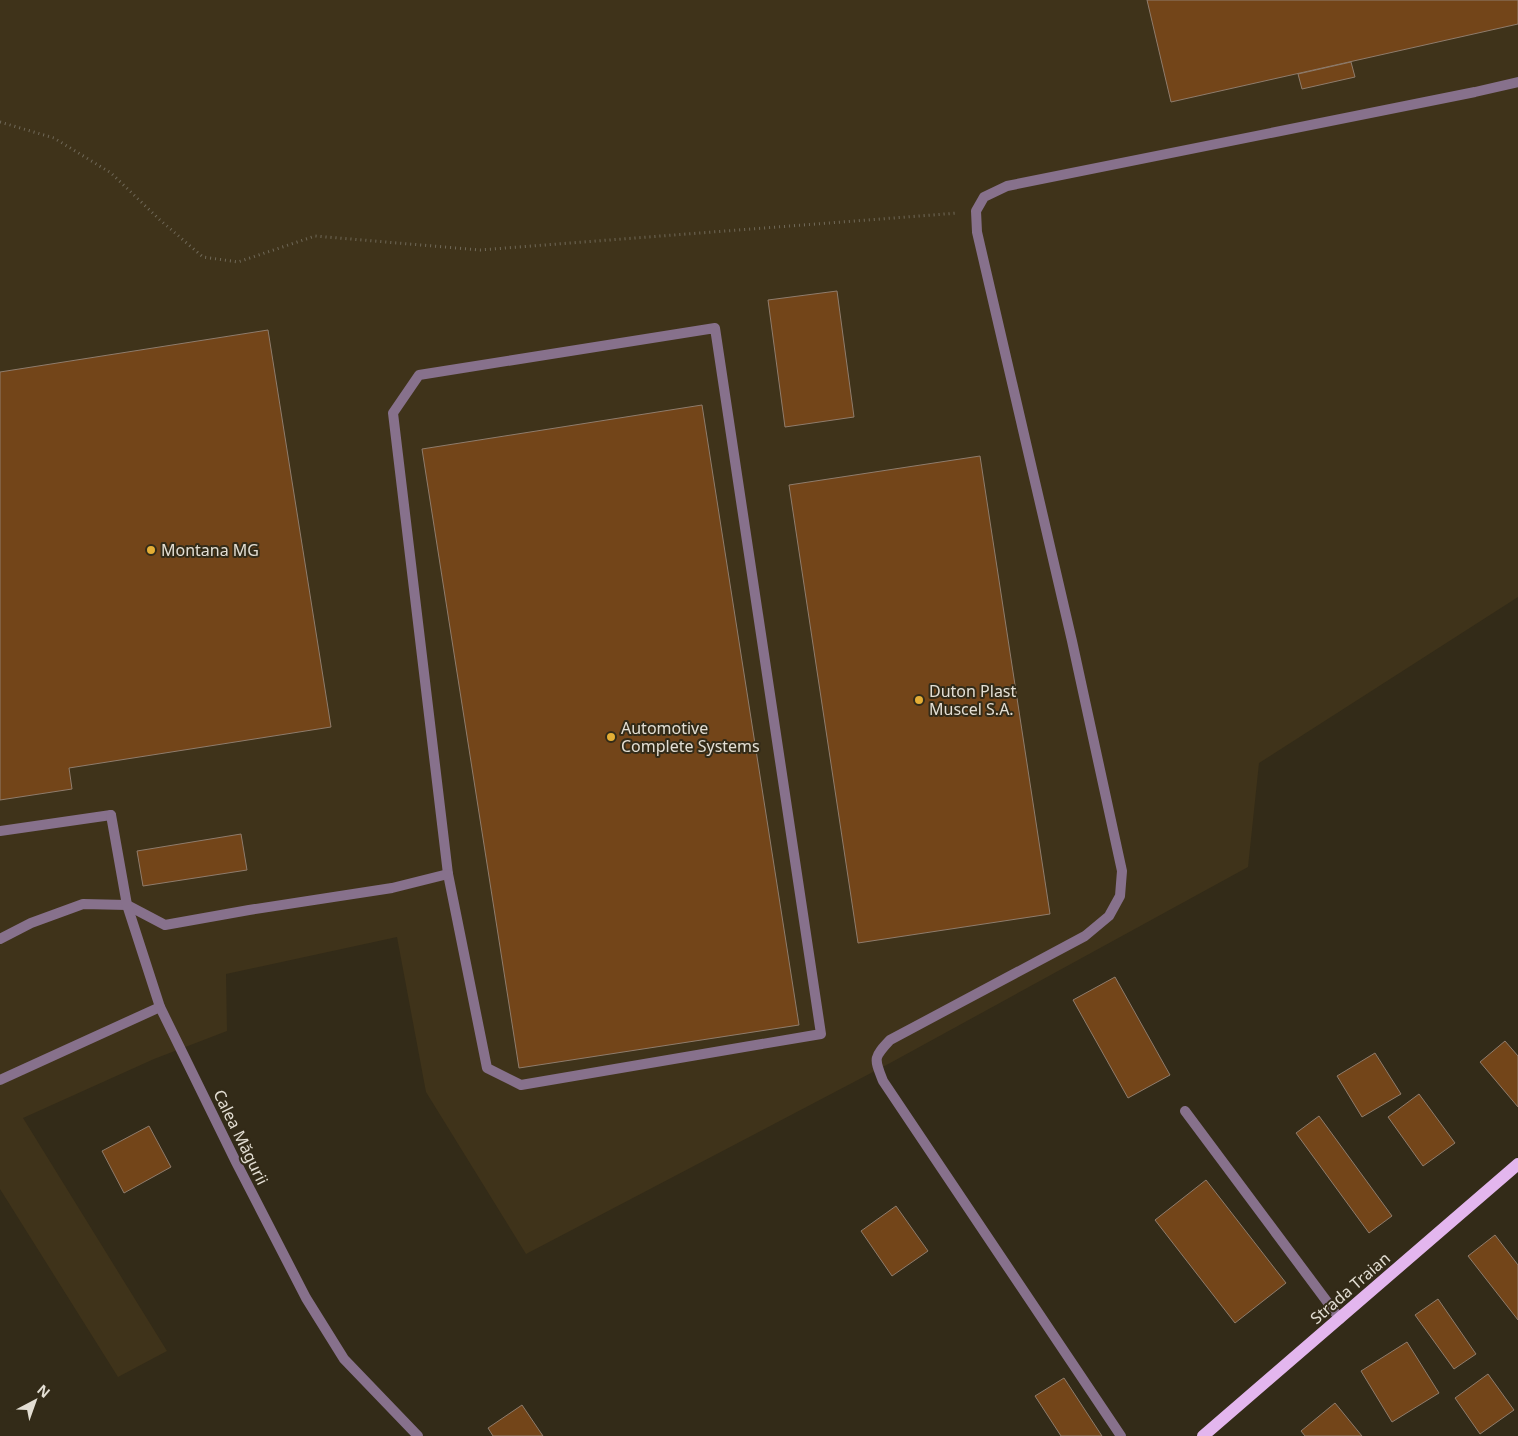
<svg xmlns="http://www.w3.org/2000/svg" width="1518" height="1436" viewBox="0 0 1518 1436" font-family="'Noto Sans',sans-serif">
  <style>
    .built { fill: #3f331a }
    .building { fill: #734519; stroke: #8f7c6c }
    .lines { fill: none; stroke-linecap: round; stroke-linejoin: round }
    .path { stroke: #706959; stroke-width: 3; stroke-dasharray: 1 4; stroke-linecap: butt }
    .service { stroke: #87718c; stroke-width: 10 }
    .minor { stroke: #87718c; stroke-width: 10 }
    .primary { stroke: #e3b6ee; stroke-width: 12 }
    .poi-dot { fill: #e4ae35; stroke: #332b18; stroke-width: 2 }
    .labels { text-anchor: middle; stroke-width: 4; stroke-linejoin: round; paint-order: stroke }
    .poi-label { font-size: 16px; fill: #e3ded3; stroke: #332b18; text-anchor: start }
    .street-label { font-size: 16px; fill: #e3ded3; stroke: #332b18 }
  </style>
  <rect width="100%" height="100%" fill="#332b18"/>
  <!-- built -->
  <path class="built" d="M0 0H1518V597L1259 763 1248 867 892 1062 526 1254 426 1092 397 937 226 974 227 1031 154 1059 23 1118 167 1351 118 1377 0 1189Z"/>
  <!-- building -->
  <g class="building">
    <path d="M1147 0H1518V24L1171 102Z"/>
    <path d="M1351 62 1355 77 1302 89 1298 74Z"/>
    <path d="M837 291 854 417 785 427 768 300Z"/>
    <path d="M268 330 331 727 69 768 72 789 0 800V372Z"/>
    <path d="M702 405 799 1025 519 1068 422 449Z"/>
    <path d="M980 456 1050 914 858 943 789 485Z"/>
    <path d="M241 834 247 870 143 886 137 851Z"/>
    <path d="M1115 977 1170 1075 1128 1098 1073 1000Z"/>
    <path d="M1505 1041 1518 1056V1107L1480 1062Z"/>
    <path d="M1375 1053 1401 1094 1362 1117 1337 1076Z"/>
    <path d="M1419 1094 1455 1143 1423 1166 1388 1117Z"/>
    <path d="M1319 1116 1392 1216 1369 1233 1296 1133Z"/>
    <path d="M149 1126 171 1167 124 1193 102 1151Z"/>
    <path d="M1206 1180 1286 1283 1235 1323 1155 1220Z"/>
    <path d="M896 1206 928 1251 892 1276 861 1231Z"/>
    <path d="M1495 1235 1518 1265V1320L1468 1256Z"/>
    <path d="M1438 1299 1476 1354 1454 1369 1415 1315Z"/>
    <path d="M1407 1342 1439 1393 1392 1422 1361 1371Z"/>
    <path d="M1488 1374 1514 1410 1480 1434 1455 1398Z"/>
    <path d="M1064 1378 1102 1436H1061L1035 1396Z"/>
    <path d="M1335 1403 1362 1436H1305L1301 1431Z"/>
    <path d="M522 1405 543 1436H493L488 1428Z"/>
  </g>
  <g class="lines">
    <!-- path -->
    <path class="path" d="M0 122 54 138 111 173 160 220 203 257 238 262 315 236 480 250 958 213"/>
    <!-- service -->
    <g class="service">
      <path d="M715 328 821 1034 521 1085 487 1068 448 874 393 413 419 375Z"/>
      <path d="M0 831 111 815"/>
      <path d="M0 939 31 923 83 904 127 905 165 925 249 910 392 888 448 874"/>
      <path d="M0 1080 160 1007"/>
      <path d="M1185 1111 1340 1319"/>
      <path d="M1121 1436 883 1081C874 1058 873 1058 890 1040L1085 936 1109 916 1120 896 1122 871 1072 641 977 232 976 211 984 197 1007 186 1475 92 1518 82"/>
    </g>
    <!-- minor -->
    <path class="minor" d="M111 815 127 905 160 1007 236 1162 306 1298 344 1359 418 1436"/>
    <!-- primary -->
    <path class="primary" d="M1203 1436 1518 1164"/>
  </g>
  <!-- markers -->
  <g class="poi-dot">
    <circle cx="151" cy="550" r="5"/>
    <circle cx="919" cy="700" r="5"/>
    <circle cx="611" cy="737" r="5"/>
  </g>
  <g class="labels">
    <!-- poi labels -->
    <g class="poi-label">
      <text x="161" y="556">Montana MG</text>
      <text x="929" y="697">Duton Plast<tspan x="929" dy="18">Muscel S.A.</tspan></text>
      <text x="621" y="734">Automotive<tspan x="621" dy="18">Complete Systems</tspan></text>
    </g>
    <!-- street labels -->
    <g class="street-label">
      <text transform="translate(241 1137) rotate(64)" y="6">Calea Măgurii</text>
      <text transform="translate(1350 1288) rotate(-41)" y="6">Strada Traian</text>
    </g>
  </g>
  <!-- north arrow -->
  <g transform="translate(35 1401) rotate(41)" stroke="#332b18" stroke-width="4" paint-order="stroke">
  <path d="M0-4L9 19L0 12L-9 19Z" fill="#e3ded3"/>
  <text y="-8" font-size="14" font-weight="bold" text-anchor="middle" fill="#e3ded3">N</text>
  </g>
</svg>
